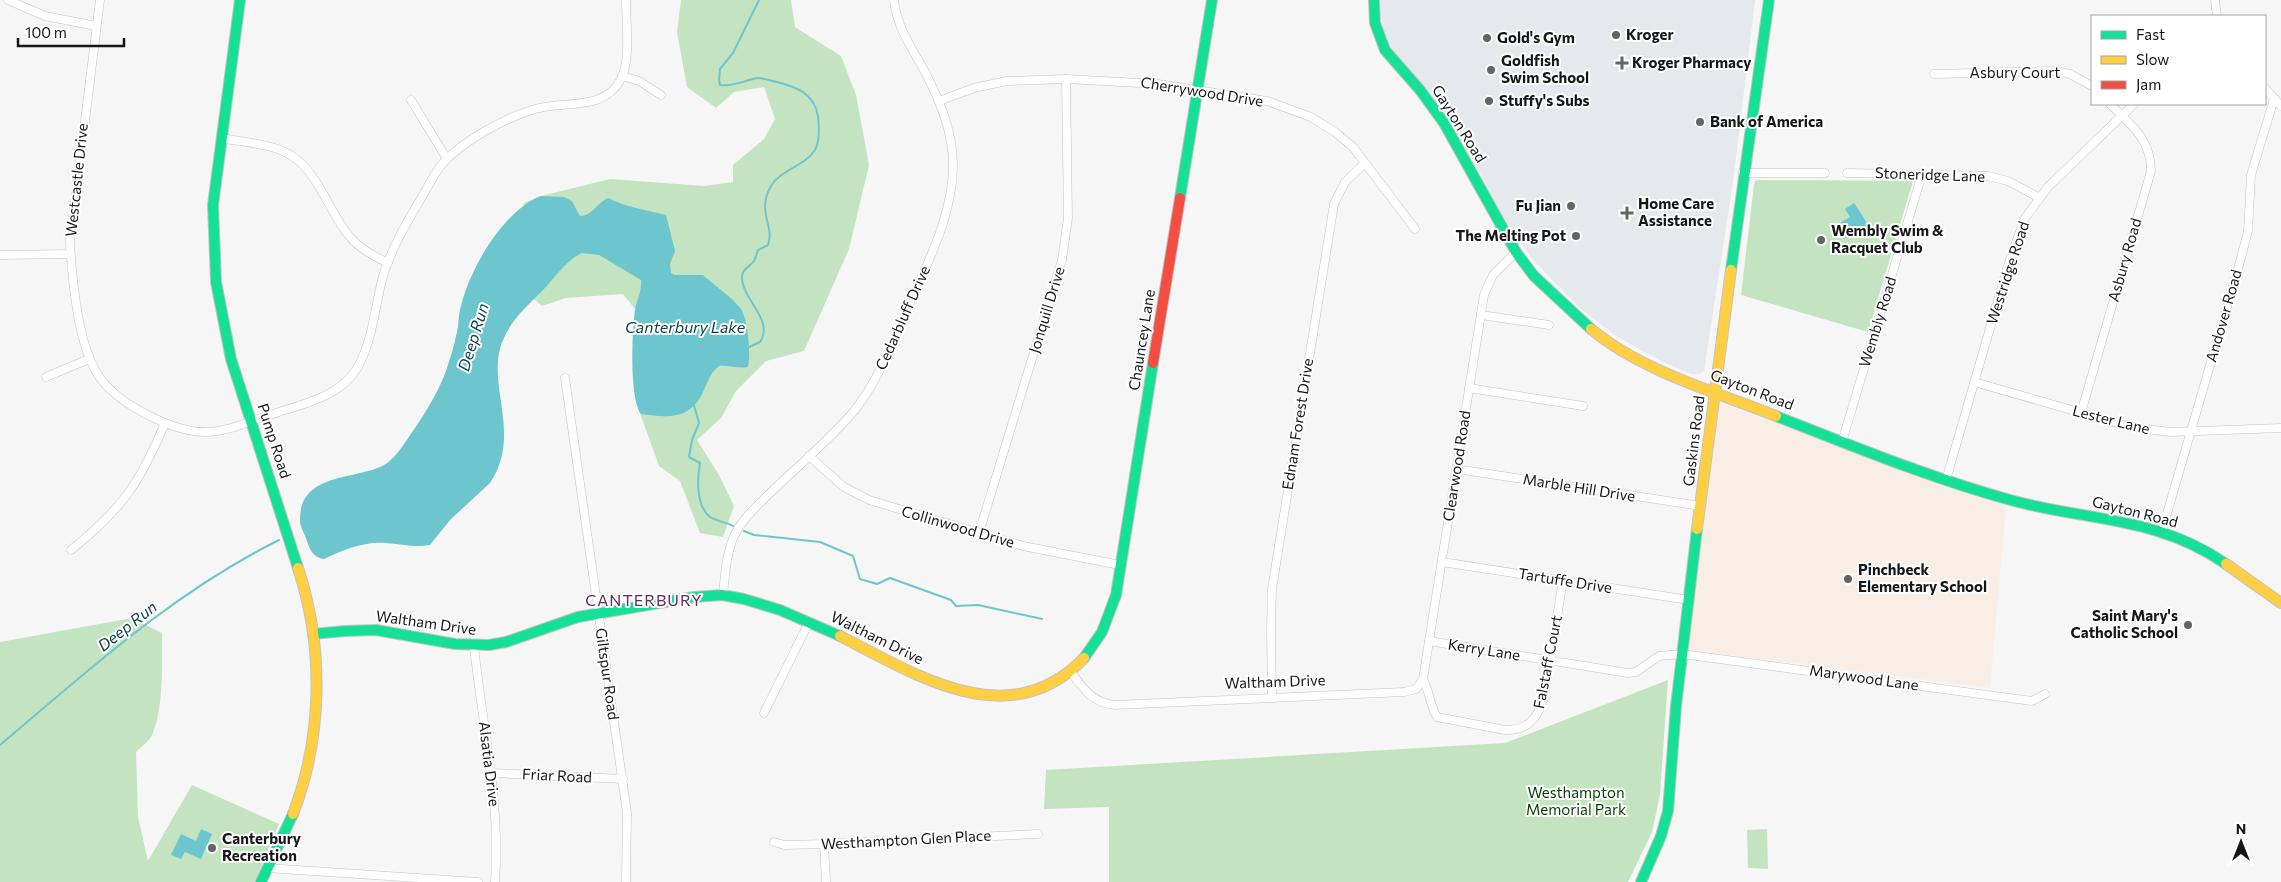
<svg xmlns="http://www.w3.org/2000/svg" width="2281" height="882" viewBox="0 0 2281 882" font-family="Commissioner,sans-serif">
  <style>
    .built { fill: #e5e8ec }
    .education { fill: #f9eee6 }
    .green { fill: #c4e3c1 }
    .water { fill: #6dc6cd }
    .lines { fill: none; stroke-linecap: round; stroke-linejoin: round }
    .stream { stroke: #6dc6cd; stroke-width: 2 }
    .street-casing { stroke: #c3c3c3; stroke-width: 9 }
    .fast-casing { stroke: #c3c3c3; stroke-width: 12 }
    .slow-casing { stroke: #c3c3c3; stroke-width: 12 }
    .jam-casing { stroke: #c3c3c3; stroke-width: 12 }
    .street { stroke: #fefefe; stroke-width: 8 }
    .fast { stroke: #16e098; stroke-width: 10 }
    .slow { stroke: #ffcf43; stroke-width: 10 }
    .jam { stroke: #f24e42; stroke-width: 10 }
    .poi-dot { fill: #646464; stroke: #fff; stroke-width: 2 }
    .labels { text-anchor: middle; stroke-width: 4; stroke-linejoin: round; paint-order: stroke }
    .poi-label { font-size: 15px; font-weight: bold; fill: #151616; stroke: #fff; text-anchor: start }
    .street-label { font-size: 15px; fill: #151616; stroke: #fff }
    .park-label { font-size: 15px; fill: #003e00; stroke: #fff }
    .water-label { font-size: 16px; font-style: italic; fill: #0c4448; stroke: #fff }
    .neighbourhood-label { font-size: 16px; letter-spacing: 1px; fill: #602c5c; stroke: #fff }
  </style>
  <rect width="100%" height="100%" fill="#f6f6f6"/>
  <!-- built -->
  <path class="built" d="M1381 0H1755L1733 182 1704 371 1699 374H1691L1661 361 1616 336 1580 308 1533 260 1495 205 1481 174 1426 88 1395 54 1385 36 1380 11Z"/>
  <!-- education -->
  <path class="education" d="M1719 402 2006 507 1990 688 1688 650Z"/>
  <!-- green -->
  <g class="green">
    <path d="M681 0H791L795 27 841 56 856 95 869 165 849 249 804 351 766 361 736 391 721 418 697 440 719 475 734 506 723 537 700 533 680 481 659 466 636 402 633 374 635 309 623 294 566 298 542 306 534 299 524 203 541 196 610 179 704 186 733 182V165L764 139 775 119 764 87 734 92 716 108 687 87 677 32Z"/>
    <path d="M1759 180 1913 181 1868 332 1741 295 1754 185 1755 181Z"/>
    <path d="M132 618 162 633C162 662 164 709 152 735 149 741 141 747 136 752L138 817 148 861 192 785 279 824 255 882H0V642Z"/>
    <path d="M1668 680 1660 795 1652 832 1628 882H1109V807L1044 809 1046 770 1505 743Z"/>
    <path d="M1767 829 1768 869 1748 868 1747 830Z"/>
  </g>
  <!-- water -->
  <g class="water">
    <path d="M541 196 564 197 572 201 580 216C592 216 597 203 608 198 625 207 646 210 666 215L675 251 670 264 671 273 675 275H703C714 285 733 298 741 309 748 320 751 354 748 367 737 369 729 365 719 366 711 372 708 381 704 390 691 420 669 418 641 414 629 397 632 332 635 310 637 299 642 291 641 280L599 255 582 253C566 260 554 279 543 290 529 304 512 319 504 338 483 382 524 432 490 483L450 520 430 545C415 548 400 544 386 543 364 541 343 550 324 559 313 558 309 548 306 538 304 533 300 526 300 521 299 474 350 480 380 467 390 463 398 453 404 444 420 421 438 395 447 368 450 358 454 347 456 336 459 326 458 315 461 306 470 268 504 210 541 196Z"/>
    <path d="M1854 203 1873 232 1866 236 1861 228 1844 239 1836 225 1850 217 1845 209Z"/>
    <path d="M201 829 212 834 201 859 185 852 181 859 171 855 181 834 196 841Z"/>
  </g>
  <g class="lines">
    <!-- stream -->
    <g class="stream">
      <path d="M747 348 760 342C775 320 741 299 742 276 743 268 750 267 754 261 756 257 757 253 758 250L768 245C775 225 756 212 771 186 781 169 804 167 815 150 820 141 819 125 818 116 814 93 796 87 777 82 771 81 764 78 758 78 744 80 735 87 720 85L719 80 720 69 733 53 759 0"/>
      <path d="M694 405 699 423 692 440 689 457 700 463C697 479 696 506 710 517 716 521 726 522 733 526"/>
      <path d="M744 531 754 535 820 542 853 556 860 579 877 584 890 578 951 600 956 606 978 605 1042 619"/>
      <path d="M0 745C89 670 174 592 279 540"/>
    </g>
    <!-- street casing -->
    <g class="street-casing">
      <g id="street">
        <path d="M8 0 45 16 96 26"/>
        <path d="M100 0 70 241C71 267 74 291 78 316 88 370 102 393 152 417 168 425 187 432 206 432 227 432 249 421 270 415 298 405 334 399 353 374 371 352 375 307 382 280 390 250 407 222 423 195 429 185 435 172 443 163 464 140 505 118 535 109 564 100 604 112 621 79 631 60 626 22 626 0"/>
        <path d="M2215 0 2217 16"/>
        <path d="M1934 74 2054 71 2070 74 2092 86"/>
        <path d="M622 76 639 81 661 95"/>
        <path d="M2265 88 2281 106"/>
        <path d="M411 100 447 159"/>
        <path d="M939 101 974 88 1007 81 1066 79 1158 84 1267 101 1311 117 1335 132 1353 147 1415 229"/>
        <path d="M222 138C244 143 273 143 292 156 318 172 330 214 350 237 360 249 374 256 388 263"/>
        <path d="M1743 173H1825"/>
        <path d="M1847 173 1988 176 2008 181 2038 197"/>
        <path d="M0 255 70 254"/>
        <path d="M1481 315 1549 325"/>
        <path d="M46 377 89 359"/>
        <path d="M565 378 627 813 626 882"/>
        <path d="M1974 382 2131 427 2170 432 2281 428"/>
        <path d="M1469 388 1583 406"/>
        <path d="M2081 413 2151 171C2151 139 2131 125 2110 104"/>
        <path d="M1842 442 1922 174"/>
        <path d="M809 456 844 487 869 500 1023 546 1120 565"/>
        <path d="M1456 469 1701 506"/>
        <path d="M1946 480 2010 259 2025 218 2048 187 2134 104"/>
        <path d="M2162 531 2241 258 2248 231 2251 175 2274 99"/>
        <path d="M979 533 1062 260 1068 218 1066 79"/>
        <path d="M71 550C122 509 140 483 165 423"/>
        <path d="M1442 562 1689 600"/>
        <path d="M723 595C725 575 726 555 734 536 741 521 753 510 765 498 794 469 827 443 854 411 877 383 890 347 905 315 925 267 953 218 953 165 953 132 940 101 925 72 912 48 897 28 894 0"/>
        <path d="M1429 641 1628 673 1636 672 1659 656 1682 654 2032 701 2045 694"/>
        <path d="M474 646C482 724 501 803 495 882"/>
        <path d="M1070 671C1083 688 1092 703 1115 705L1404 692 1416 689 1423 679 1484 295 1493 275 1516 252"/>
        <path d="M1423 679C1430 693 1430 706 1437 717L1505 730C1528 731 1538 718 1544 697L1563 580"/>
        <path d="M1272 698 1271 629 1272 589 1334 204 1345 182 1365 163"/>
        <path d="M764 713 809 622"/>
        <path d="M491 773 623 779"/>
        <path d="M774 842 784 845 824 844 1038 834"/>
        <path d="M824 844 826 882"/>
        <path d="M267 868 478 882"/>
      </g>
    </g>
    <!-- fast casing -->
    <g class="fast-casing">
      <g id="fast">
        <path d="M240 0 213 205 216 282 231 359 298 568"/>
        <path d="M1374 0 1375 23 1385 50 1420 90 1444 123 1516 252 1534 276 1591 329"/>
        <path d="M1180 198 1212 0"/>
        <path d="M1731 270 1769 0"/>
        <path d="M1776 416C1855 447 1933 479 2014 501 2090 521 2159 517 2226 564"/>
        <path d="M313 634 345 631 376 630 455 644 489 645 506 642 578 617 694 597 722 595 744 599 780 610 840 636"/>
        <path d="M1084 658 1102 632 1116 595 1153 363"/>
        <path d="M261 882 293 814"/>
        <path d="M1641 882 1661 836 1668 811 1676 706 1697 529"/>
      </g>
    </g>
    <!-- slow casing -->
    <g class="slow-casing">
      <g id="slow">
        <path d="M1591 329C1641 371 1716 392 1776 416"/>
        <path d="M1697 529 1731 270"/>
        <path d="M2226 564 2281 603"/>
        <path d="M840 636C916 675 1010 736 1084 658"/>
        <path d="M293 814C323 736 324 647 298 568"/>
      </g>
    </g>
    <!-- jam casing -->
    <g class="jam-casing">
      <path id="jam" d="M1153 363 1180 198"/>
    </g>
    <!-- street -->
    <use href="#street" class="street"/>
    <!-- fast -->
    <use href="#fast" class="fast"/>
    <!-- slow -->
    <use href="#slow" class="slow"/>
    <!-- jam -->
    <use href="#jam" class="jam"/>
  </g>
  <!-- markers -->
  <g class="poi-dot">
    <circle cx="1616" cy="35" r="5"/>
    <circle cx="1487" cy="38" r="5"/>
    <path d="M1619.5 55.5h5v5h5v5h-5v5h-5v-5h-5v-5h5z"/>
    <circle cx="1491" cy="70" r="5"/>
    <circle cx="1489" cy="101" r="5"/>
    <circle cx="1700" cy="122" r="5"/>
    <circle cx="1571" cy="206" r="5"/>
    <path d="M1624.5 205.5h5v5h5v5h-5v5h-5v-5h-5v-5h5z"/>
    <circle cx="1576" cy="236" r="5"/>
    <circle cx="1821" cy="240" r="5"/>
    <circle cx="1848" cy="579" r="5"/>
    <circle cx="2188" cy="625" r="5"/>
    <circle cx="212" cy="848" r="5"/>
  </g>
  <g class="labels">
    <!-- poi labels -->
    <g class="poi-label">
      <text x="1626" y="40">Kroger</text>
      <text x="1497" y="43">Gold's Gym</text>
      <text x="1501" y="66">Goldfish<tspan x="1501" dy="17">Swim School</tspan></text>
      <text x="1632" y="68">Kroger Pharmacy</text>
      <text x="1499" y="106">Stuffy's Subs</text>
      <text x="1710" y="127">Bank of America</text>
      <text x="1638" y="209">Home Care<tspan x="1638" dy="17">Assistance</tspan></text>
      <text x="1561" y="211" text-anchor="end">Fu Jian</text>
      <text x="1831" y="236">Wembly Swim &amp;<tspan x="1831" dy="17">Racquet Club</tspan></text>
      <text x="1566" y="241" text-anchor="end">The Melting Pot</text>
      <text x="1858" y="575">Pinchbeck<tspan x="1858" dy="17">Elementary School</tspan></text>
      <text x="2178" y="621" text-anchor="end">Saint Mary's<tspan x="2178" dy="17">Catholic School</tspan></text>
      <text x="222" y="844">Canterbury<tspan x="222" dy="17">Recreation</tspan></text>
    </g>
    <!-- street labels -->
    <g class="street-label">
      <text x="2015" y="78">Asbury Court</text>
      <text transform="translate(1202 92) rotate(9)" y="5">Cherrywood Drive</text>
      <text transform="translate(1459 124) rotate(58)" y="5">Gayton Road</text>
      <text transform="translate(1930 175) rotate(2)" y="5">Stoneridge Lane</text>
      <text transform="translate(77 180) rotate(-84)" y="5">Westcastle Drive</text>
      <text transform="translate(2125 260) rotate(-74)" y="5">Asbury Road</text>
      <text transform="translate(2008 273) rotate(-72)" y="5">Westridge Road</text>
      <text transform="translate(1047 310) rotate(-73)" y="5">Jonquill Drive</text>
      <text transform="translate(2224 316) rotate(-74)" y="5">Andover Road</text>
      <text transform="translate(903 318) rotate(-66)" y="5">Cedarbluff Drive</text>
      <text transform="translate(1878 322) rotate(-73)" y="5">Wembly Road</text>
      <text transform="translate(1142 340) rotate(-81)" y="5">Chauncey Lane</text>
      <text transform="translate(1752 390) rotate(21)" y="5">Gayton Road</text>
      <text transform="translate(2111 420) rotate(14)" y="5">Lester Lane</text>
      <text transform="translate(1298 424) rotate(-81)" y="5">Ednam Forest Drive</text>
      <text transform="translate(274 441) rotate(72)" y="5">Pump Road</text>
      <text transform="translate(1694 441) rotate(-83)" y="5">Gaskins Road</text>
      <text transform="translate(1457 466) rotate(-81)" y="5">Clearwood Road</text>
      <text transform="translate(1579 488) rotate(9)" y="5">Marble Hill Drive</text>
      <text transform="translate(2135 512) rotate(14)" y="5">Gayton Road</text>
      <text transform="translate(958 527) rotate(16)" y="5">Collinwood Drive</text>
      <text transform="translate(1565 581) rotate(9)" y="5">Tartuffe Drive</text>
      <text transform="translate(426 623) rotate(8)" y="5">Waltham Drive</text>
      <text transform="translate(877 638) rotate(26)" y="5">Waltham Drive</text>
      <text transform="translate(1484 650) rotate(9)" y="5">Kerry Lane</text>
      <text transform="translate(1548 662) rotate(-79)" y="5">Falstaff Court</text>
      <text transform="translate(607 674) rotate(82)" y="5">Giltspur Road</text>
      <text transform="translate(1864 678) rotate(8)" y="5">Marywood Lane</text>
      <text transform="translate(1275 682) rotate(-2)" y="5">Waltham Drive</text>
      <text transform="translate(489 764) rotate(83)" y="5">Alsatia Drive</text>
      <text transform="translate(557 776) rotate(3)" y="5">Friar Road</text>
      <text transform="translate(906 840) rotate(-3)" y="5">Westhampton Glen Place</text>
    </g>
    <!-- park labels -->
    <g class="park-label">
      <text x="1576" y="798">Westhampton<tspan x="1576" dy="17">Memorial Park</tspan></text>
    </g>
    <!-- water labels -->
    <g class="water-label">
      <text x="685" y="333">Canterbury Lake</text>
      <text transform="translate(473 337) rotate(-73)" y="6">Deep Run</text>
      <text transform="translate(127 626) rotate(-38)" y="6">Deep Run</text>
    </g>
    <!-- neighbourhood labels -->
    <g class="neighbourhood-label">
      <text x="644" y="606">CANTERBURY</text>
    </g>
  </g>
  <!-- legend -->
  <rect x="2091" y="15" width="175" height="90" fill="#ffffff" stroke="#a1a2a2"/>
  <rect x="2101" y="31" width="25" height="8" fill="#16e098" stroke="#a1a2a2"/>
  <text x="2136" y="40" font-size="15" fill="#151616">Fast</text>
  <rect x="2101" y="56" width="25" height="8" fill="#ffcf43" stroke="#a1a2a2"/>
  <text x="2136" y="65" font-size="15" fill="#151616">Slow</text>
  <rect x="2101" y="81" width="25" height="8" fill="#f24e42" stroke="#a1a2a2"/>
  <text x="2136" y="90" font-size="15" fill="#151616">Jam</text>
  <!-- north arrow -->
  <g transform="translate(2241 842)" stroke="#ffffff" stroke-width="4" paint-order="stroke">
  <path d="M0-4L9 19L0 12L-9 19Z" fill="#151616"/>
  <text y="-8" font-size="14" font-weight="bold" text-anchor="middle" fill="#151616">N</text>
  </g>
  <!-- scale -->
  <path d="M18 38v8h106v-8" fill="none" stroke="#151616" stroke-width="2.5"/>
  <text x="25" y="38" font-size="15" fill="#151616" stroke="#ffffff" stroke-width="4" paint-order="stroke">100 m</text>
</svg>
